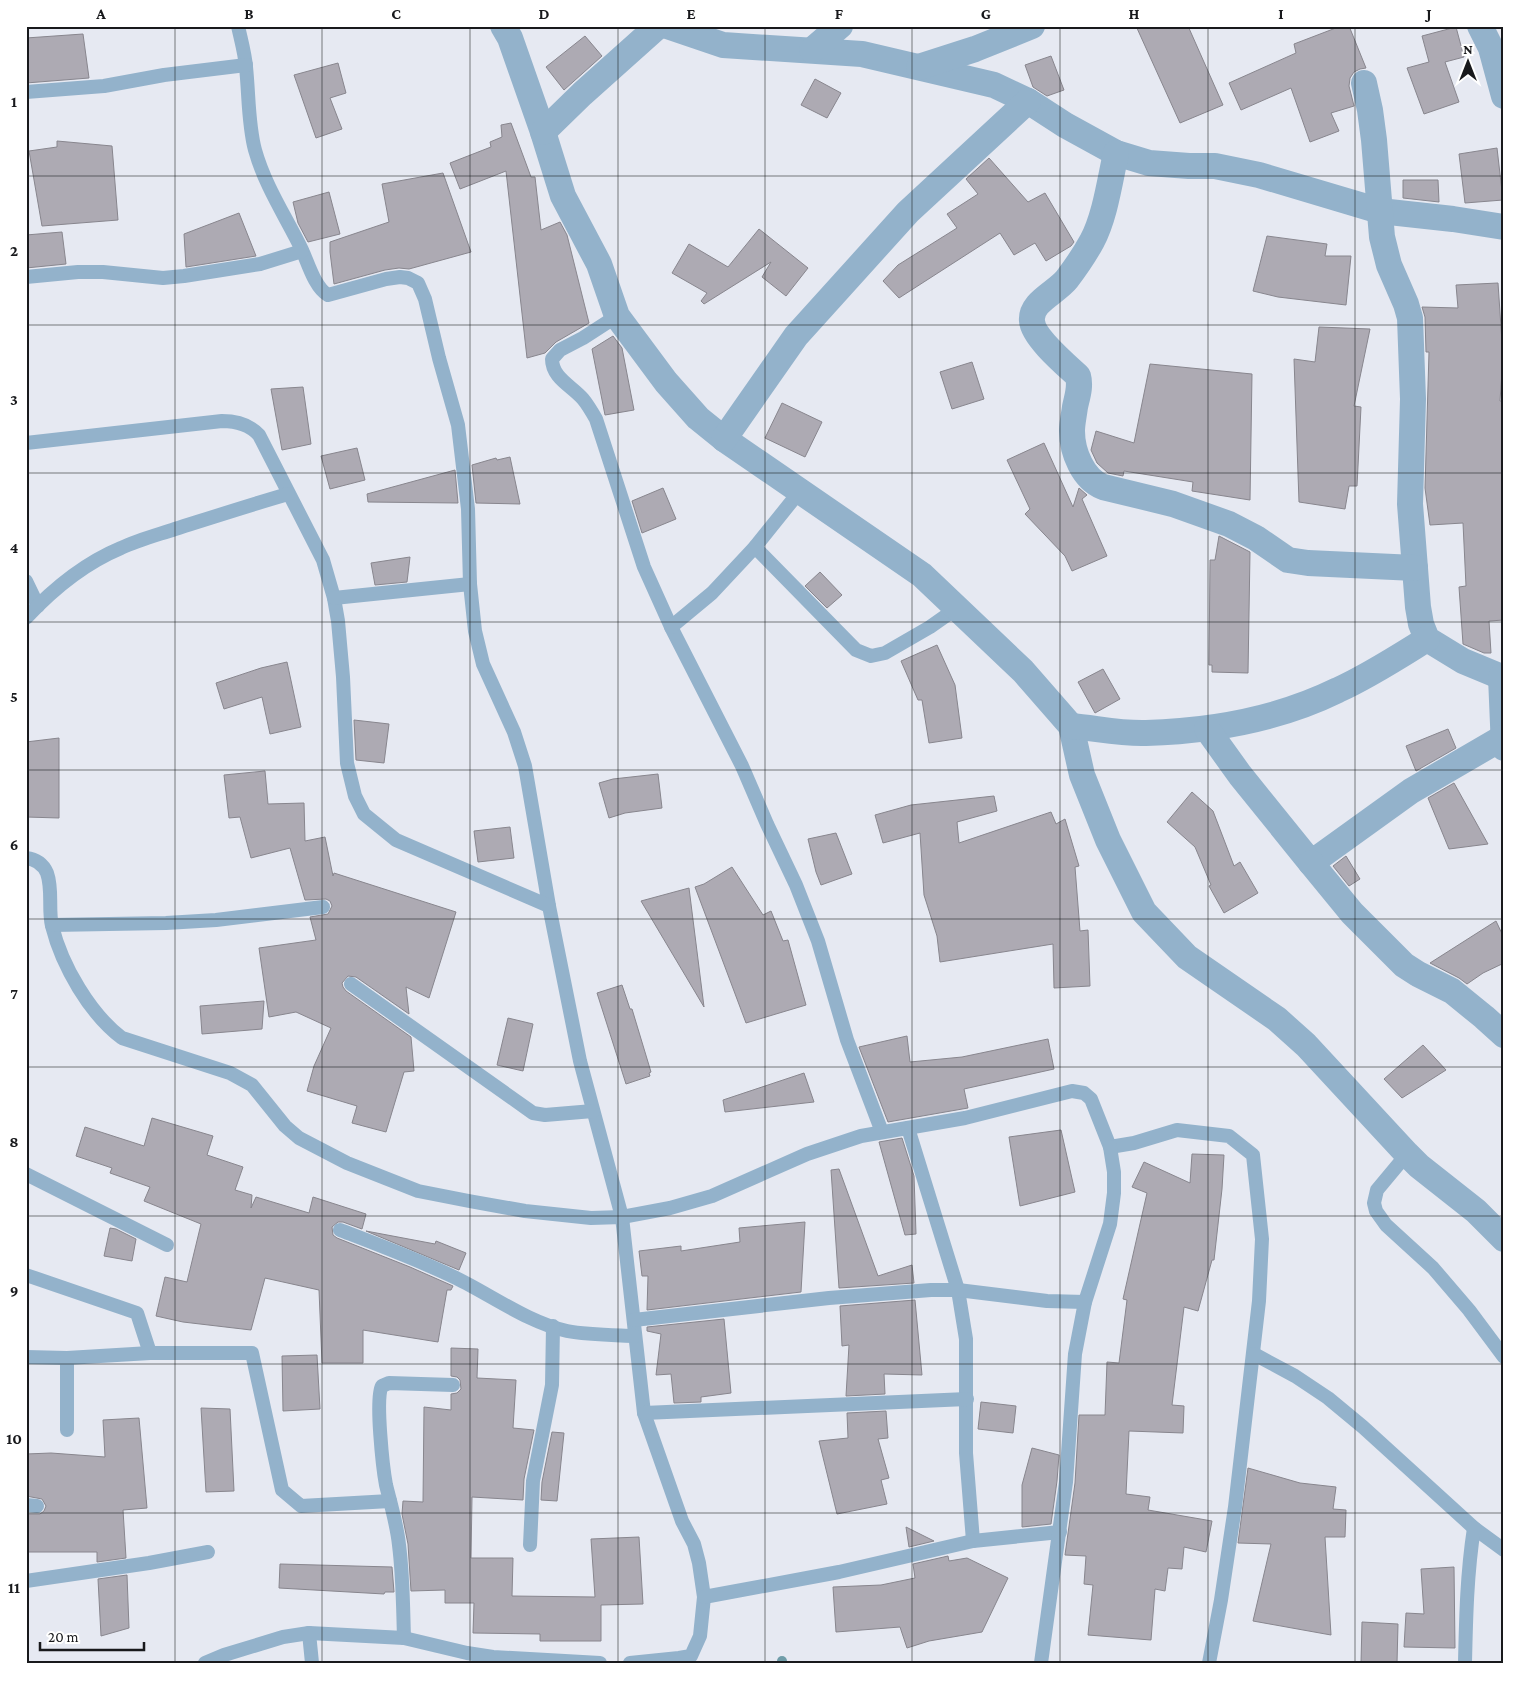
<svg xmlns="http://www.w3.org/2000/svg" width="1530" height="1689" viewBox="0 0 1530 1689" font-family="'Crimson Pro',serif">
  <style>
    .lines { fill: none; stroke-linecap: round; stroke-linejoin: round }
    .stream { stroke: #709da9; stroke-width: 10 }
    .building { fill: #adaab3; stroke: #88868e }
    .lane { stroke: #93b2cb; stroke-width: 14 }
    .street { stroke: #93b2cb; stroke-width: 26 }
    .grid { fill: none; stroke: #18191c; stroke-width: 1; stroke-opacity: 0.55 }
    .neatline { fill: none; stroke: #18191c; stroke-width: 2 }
    .grid-label { font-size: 16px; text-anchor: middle; font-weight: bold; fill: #18191c }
  </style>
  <rect width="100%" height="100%" fill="#e6e9f2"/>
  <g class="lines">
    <!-- stream -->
    <path class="stream" d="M782 1661V1663"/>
  </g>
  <!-- building -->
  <g class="building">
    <path d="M1136 26H1188L1223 105 1180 123Z"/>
    <path d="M1341 26H1349L1366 68 1360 69 1354 72 1350 78 1349 86 1354 106 1331 113 1339 131 1310 142 1291 88 1241 110 1229 83 1296 53 1294 44Z"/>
    <path d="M1456 27 1464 57 1445 62 1459 102 1424 114 1407 68 1429 62 1422 36Z"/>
    <path d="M83 34 89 78 26 83V38Z"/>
    <path d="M585 36 602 56 564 90 546 67Z"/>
    <path d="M1051 56 1064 90 1047 96 1033 87 1025 65Z"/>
    <path d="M338 63 346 93 330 98 342 129 316 138 294 75Z"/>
    <path d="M815 79 841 93 827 118 801 105Z"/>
    <path d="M511 123 531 177H535L541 230 560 222 567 235 589 323 556 342 545 353 527 358 506 171 460 189 450 163 491 147 490 142 502 137 501 125Z"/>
    <path d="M57 141 112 146 118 220 42 226 29 151 57 147Z"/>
    <path d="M1497 148 1503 200 1465 203 1459 154Z"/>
    <path d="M989 158 1028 202 1045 193 1074 242 1071 246 1046 261 1035 243 1014 255 1000 233 899 298 883 281 898 265 957 228 947 214 978 194 966 179Z"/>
    <path d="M443 173 471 252 409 269 399 268 385 270 334 284 330 252V242L389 222 382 184Z"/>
    <path d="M1403 180H1438L1439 202 1403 198Z"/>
    <path d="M329 192 340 234 308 242 298 223 293 202Z"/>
    <path d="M239 213 256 256 186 267 184 234Z"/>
    <path d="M759 229 808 268 786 296 762 277 771 262 704 304 701 301 707 293 672 273 689 244 728 267Z"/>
    <path d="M62 232 66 264 26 268V235Z"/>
    <path d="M1267 236 1327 244 1325 256H1351L1346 305 1278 297 1253 291Z"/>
    <path d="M1498 283 1503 357 1500 401H1504V620L1489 621 1491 653H1484L1463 644 1459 587 1466 586 1463 523 1430 525 1425 488 1429 352H1426L1425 317 1422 307 1458 308 1456 285Z"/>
    <path d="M1319 327 1370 329 1354 406 1361 407 1357 486H1349L1345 509 1299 502 1294 359 1315 362Z"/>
    <path d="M613 336 622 348 634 410 605 415 592 349Z"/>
    <path d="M972 362 984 399 952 409 940 372Z"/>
    <path d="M1150 364 1252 374 1250 500 1192 491 1193 482 1124 471 1123 476 1108 473 1097 463 1091 450 1096 431 1134 443Z"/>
    <path d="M303 387 311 444 282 450 271 389Z"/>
    <path d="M782 403 822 422 805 457 765 438Z"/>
    <path d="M1044 443 1073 507 1079 488 1087 495 1082 499 1107 556 1072 571 1065 556 1025 514 1030 509 1007 460Z"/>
    <path d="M357 448 365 480 330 489 321 456Z"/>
    <path d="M510 457 520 504 476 503 472 465 496 458 497 460Z"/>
    <path d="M455 470 458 503 368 502 367 494Z"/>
    <path d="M663 488 676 519 642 533 632 501Z"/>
    <path d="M1219 536 1250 552 1248 673 1212 672V665H1209L1210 560H1215Z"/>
    <path d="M410 557 407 582 375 585 371 563Z"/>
    <path d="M820 572 842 595 827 608 805 586Z"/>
    <path d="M937 645 955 685 962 738 929 743 922 700H918L901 661Z"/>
    <path d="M287 662 301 727 270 734 262 697 224 709 216 683 261 668Z"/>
    <path d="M1103 669 1120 699 1095 713 1078 682Z"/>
    <path d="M354 720 389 724 384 763 356 760Z"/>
    <path d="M1448 729 1456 748 1416 771 1406 746Z"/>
    <path d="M59 738V818L26 817V742Z"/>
    <path d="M265 771 268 804 304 803 305 841 325 837 333 876 334 873 456 912 429 998 406 987 409 1014 356 977 348 976 342 983 343 987 346 991 411 1037 414 1071 404 1072 386 1132 352 1123 357 1106 307 1091 314 1066 331 1028 296 1012 269 1017 259 948 316 940 310 917 328 914 332 906 330 901 326 899 305 900 290 848 251 858 240 817 229 818 224 775Z"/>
    <path d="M658 774 662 808 625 813 609 818 599 783 613 779Z"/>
    <path d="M1454 783 1488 844 1449 849 1428 798Z"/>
    <path d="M1192 792 1213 811 1234 866 1240 862 1258 893 1224 913 1209 886 1211 885 1195 847 1167 822Z"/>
    <path d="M994 796 997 811 957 822 959 843 1051 812 1056 824 1065 819 1079 866 1075 867 1080 931 1088 930 1090 986 1054 988 1053 944 940 962 937 936 924 895 920 833 883 843 875 815 911 805Z"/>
    <path d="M510 827 514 858 478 862 474 831Z"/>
    <path d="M836 833 852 874 821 885 816 872 808 839Z"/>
    <path d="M1346 856 1360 879 1349 886 1333 866Z"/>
    <path d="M732 867 763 915 771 911 783 941 788 940 806 1005 746 1023 695 887 704 884Z"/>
    <path d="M689 888 704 1007 641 901Z"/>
    <path d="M1496 921 1504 938V963L1483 973 1467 984 1459 978 1430 963Z"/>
    <path d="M622 985 630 1009H632L651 1072 649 1073 650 1076 626 1084 597 993Z"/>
    <path d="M264 1001 262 1029 202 1034 200 1006Z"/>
    <path d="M508 1018 533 1024 523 1071 497 1065Z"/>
    <path d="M907 1036 910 1062 962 1057 1048 1039 1054 1069 964 1089 968 1108 888 1122 859 1047Z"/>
    <path d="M1423 1045 1446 1070 1402 1098 1384 1079Z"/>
    <path d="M804 1073 814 1102 725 1112 723 1100Z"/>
    <path d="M152 1118 213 1136 207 1155 243 1167 235 1190 252 1195 251 1208 256 1197 309 1213 313 1197 366 1214 362 1229 343 1222H338L332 1227 333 1235 337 1238 410 1267 453 1286 451 1290H447L438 1342 363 1330V1363H322L319 1290 265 1278 251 1330 183 1322 156 1316 165 1277 187 1282 201 1224 144 1201 150 1187 110 1173 112 1168 76 1156 85 1127 144 1146Z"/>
    <path d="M1061 1130 1075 1192 1020 1206 1009 1137Z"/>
    <path d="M902 1138 914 1176 916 1234 905 1235 879 1142Z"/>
    <path d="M1192 1154 1224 1155 1222 1189 1214 1260H1212L1198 1311 1184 1307 1172 1405 1184 1406 1183 1433 1129 1431 1126 1494 1150 1497 1148 1510 1212 1521 1206 1552 1184 1547 1182 1569 1168 1568 1165 1591 1155 1589 1151 1640 1088 1635 1093 1585 1084 1584 1086 1556 1065 1555 1075 1483 1079 1415H1105L1107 1362 1119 1363 1127 1300 1123 1299 1147 1193 1132 1187 1144 1162 1190 1183Z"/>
    <path d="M839 1169 878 1276 912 1265 914 1283 839 1288 831 1170Z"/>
    <path d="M805 1222 801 1292 647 1310 648 1276H642L639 1251 681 1246V1251L740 1242 739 1228Z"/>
    <path d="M110 1228 116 1229 136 1239 132 1261 104 1256Z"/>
    <path d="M366 1231 435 1244 436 1241 466 1253 459 1270Z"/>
    <path d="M915 1300 922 1375 884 1374 885 1394 846 1396 849 1345 842 1346 840 1306Z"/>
    <path d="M724 1319 731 1393 701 1397V1402L674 1403 671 1374 656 1375 661 1334 647 1331V1327Z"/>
    <path d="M451 1348 478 1349 477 1378 516 1380 513 1428 534 1430 524 1479 523 1500 472 1497 471 1558H513L512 1596 595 1597 591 1539 639 1537 643 1604 601 1605V1641H540V1634L473 1633 474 1603H445V1590L411 1591 408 1544 402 1514 403 1501 423 1502 424 1407 451 1410V1394L457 1393 461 1389 460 1380 457 1377 451 1376Z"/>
    <path d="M317 1355 320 1409 283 1411 282 1356Z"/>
    <path d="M981 1402 1016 1406 1013 1433 978 1429Z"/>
    <path d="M201 1408 230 1409 234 1491 206 1492Z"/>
    <path d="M886 1411 888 1438 878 1439 889 1478 881 1480 887 1504 837 1514 819 1441 848 1438 847 1413Z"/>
    <path d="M139 1418 147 1508 123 1510 126 1558 97 1562V1552H26V1514H40L44 1511 46 1506 42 1499 26 1496V1454L51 1453 105 1457 103 1420Z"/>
    <path d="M552 1432 564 1433 557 1501 541 1500 542 1482Z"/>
    <path d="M1032 1448 1059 1455 1057 1481 1051 1524 1022 1527V1485Z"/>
    <path d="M1248 1468 1300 1483 1336 1487 1333 1509 1346 1510 1345 1537H1325L1331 1635 1253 1621 1271 1544 1238 1543Z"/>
    <path d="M906 1527 934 1541 909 1547Z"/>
    <path d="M948 1556 949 1561 967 1558 1008 1578 982 1632 929 1641 907 1648 900 1627 836 1632 833 1587 881 1585 915 1578 913 1564Z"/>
    <path d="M280 1564 392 1567 394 1592H385L384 1594 279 1588Z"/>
    <path d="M1454 1567 1455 1648 1404 1647 1406 1613 1424 1614 1421 1569Z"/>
    <path d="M127 1575 129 1628 101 1636 98 1579Z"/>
    <path d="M1362 1622 1398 1624 1397 1663H1361Z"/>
  </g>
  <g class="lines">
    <!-- lane -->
    <g class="lane">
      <path d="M238 26C241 40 245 54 246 67 249 95 248 124 255 150 265 186 286 217 302 250 308 263 315 288 328 295L386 279 400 277 408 278 418 283 425 299 439 358 458 425 468 509 470 584 475 631 483 664 514 732 525 766 549 906 580 1061 622 1217 644 1413 682 1521 694 1544 699 1563 704 1597 700 1636 691 1656 679 1658 630 1663"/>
      <path d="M26 92 104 86 164 75 246 65"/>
      <path d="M26 277 78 272H103L163 278 184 276 260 264 302 251"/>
      <path d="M617 316 583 338 560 350 552 359C552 378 572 386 583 399 588 405 592 412 596 419L644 567 671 627 742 766 767 824 796 885 818 941 847 1040 882 1132"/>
      <path d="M26 443 222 421C236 421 249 424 259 435L323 560 334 598 338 621 343 677 347 763 355 796 364 814 396 840 549 906"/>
      <path d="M755 547 856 650 871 656 885 653 930 627 957 608"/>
      <path d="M26 581 38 606"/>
      <path d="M334 598 470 584"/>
      <path d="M26 618C52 590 85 563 121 548 138 540 157 535 175 529 213 517 250 505 288 494"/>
      <path d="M671 627 712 593 755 547 800 491"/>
      <path d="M26 858C35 859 43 864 47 873 53 890 48 909 52 926 62 966 90 1014 122 1038L230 1073 252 1085 285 1126 299 1138 347 1163 418 1191 469 1201 525 1211 591 1218 622 1217 670 1208 712 1196 807 1154 861 1136 965 1118 1072 1091 1084 1093 1091 1099 1110 1147 1134 1143 1177 1130 1229 1136 1253 1155 1262 1239 1259 1301 1235 1507 1221 1600 1209 1663"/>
      <path d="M52 925 166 923 216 920 323 907"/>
      <path d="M351 984 533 1113 545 1115 593 1111"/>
      <path d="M908 1128 958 1290 966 1339V1453L973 1541"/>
      <path d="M1407 1154 1377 1190 1374 1203 1376 1211 1386 1225 1433 1268 1469 1310 1504 1357"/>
      <path d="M26 1174 167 1245"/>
      <path d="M340 1230C379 1245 419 1260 456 1278 491 1295 529 1323 567 1331 588 1335 613 1335 635 1336"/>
      <path d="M26 1275 137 1313 150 1353"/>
      <path d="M634 1320 829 1298 931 1290H958L1047 1301 1085 1302"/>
      <path d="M1254 1354 1295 1376 1328 1398 1363 1427 1474 1528 1504 1550"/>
      <path d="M26 1357 67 1358 150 1353H252L282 1490 301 1506 390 1501"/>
      <path d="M67 1358V1430"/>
      <path d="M644 1413 967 1399"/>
      <path d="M26 1505 37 1506"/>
      <path d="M530 1545 533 1481 552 1385 553 1326"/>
      <path d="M26 1581 149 1563 208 1552"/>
      <path d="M704 1597 839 1572 973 1541 1060 1532"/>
      <path d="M309 1633 312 1663"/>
      <path d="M404 1638C403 1607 403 1576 399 1545 397 1525 391 1505 386 1485 383 1469 375 1398 382 1386L389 1383 453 1385"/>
      <path d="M205 1663 224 1655 283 1637 309 1633 404 1638 467 1653 493 1657 600 1663"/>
      <path d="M1041 1663 1066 1482 1075 1354 1085 1302 1110 1224 1114 1193V1172L1110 1147"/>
      <path d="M1465 1663C1466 1617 1467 1573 1474 1528"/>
    </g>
    <!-- street -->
    <g class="street">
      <path d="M503 26 510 38 543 132 563 196 599 264 617 316 666 382 698 418 724 439 922 575 1023 671 1071 726 1082 775 1108 840 1144 912 1187 957 1277 1019 1306 1045 1407 1154 1419 1166 1476 1211 1504 1239"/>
      <path d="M667 26 723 45 862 54 994 85 1028 101 1065 125 1116 153 1149 163 1189 166H1215L1259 175 1380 211 1453 219 1504 227"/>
      <path d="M1480 26 1491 48 1504 96"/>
      <path d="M812 50 840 26"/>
      <path d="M919 67 975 49 1032 26"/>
      <path d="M1364 83 1370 110 1374 140 1382 237 1389 265 1406 304 1410 318 1413 399 1410 504 1418 607 1421 624 1427 639 1463 661 1504 678"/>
      <path d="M543 132 582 94 658 26"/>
      <path d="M1116 153C1110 180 1105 217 1092 241 1085 254 1076 267 1067 279 1056 293 1030 302 1032 321 1033 337 1066 365 1078 376 1081 387 1077 397 1075 407 1074 415 1072 423 1072 431 1072 452 1083 479 1103 487L1173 504 1229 524 1256 538 1288 560 1308 563 1415 568"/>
      <path d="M724 439 796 336 908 212 1028 101"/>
      <path d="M1501 677 1504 748"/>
      <path d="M1071 726C1095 728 1121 734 1146 733 1211 731 1279 719 1338 690 1369 676 1398 657 1427 639"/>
      <path d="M1207 729 1240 775 1311 863 1411 791 1502 738"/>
      <path d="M1311 863 1352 913 1404 965 1418 974 1452 991 1484 1017 1504 1035"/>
    </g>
  </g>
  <!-- grid -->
  <path class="grid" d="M175 26V1663M322 26V1663M470 26V1663M618 26V1663M765 26V1663M912 26V1663M1060 26V1663M1208 26V1663M1355 26V1663M26 176H1504M26 325H1504M26 473H1504M26 622H1504M26 770H1504M26 919H1504M26 1067H1504M26 1216H1504M26 1364H1504M26 1513H1504"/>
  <!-- border -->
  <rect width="1530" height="1689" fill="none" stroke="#ffffff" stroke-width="55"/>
  <!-- north arrow -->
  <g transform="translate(1468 62)" stroke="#ffffff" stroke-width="4" paint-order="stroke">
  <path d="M0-4L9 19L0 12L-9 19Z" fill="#18191c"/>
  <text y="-8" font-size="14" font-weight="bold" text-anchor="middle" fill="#18191c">N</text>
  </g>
  <!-- scale -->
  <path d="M40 1642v8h104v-8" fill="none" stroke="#18191c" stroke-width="2.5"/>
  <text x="48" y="1642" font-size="15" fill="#18191c" stroke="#ffffff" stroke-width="4" paint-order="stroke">20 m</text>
  <rect x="28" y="28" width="1474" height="1634" class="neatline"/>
  <g class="grid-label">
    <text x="101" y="19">A</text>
    <text x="249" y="19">B</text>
    <text x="396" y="19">C</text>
    <text x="544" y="19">D</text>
    <text x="691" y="19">E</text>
    <text x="839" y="19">F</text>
    <text x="986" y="19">G</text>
    <text x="1134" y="19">H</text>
    <text x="1281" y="19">I</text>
    <text x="1429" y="19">J</text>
    <text x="14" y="107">1</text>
    <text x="14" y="256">2</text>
    <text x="14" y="405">3</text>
    <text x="14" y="553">4</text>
    <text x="14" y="702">5</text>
    <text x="14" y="850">6</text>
    <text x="14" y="999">7</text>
    <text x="14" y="1147">8</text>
    <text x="14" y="1296">9</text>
    <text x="14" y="1444">10</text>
    <text x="14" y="1593">11</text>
  </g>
</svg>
